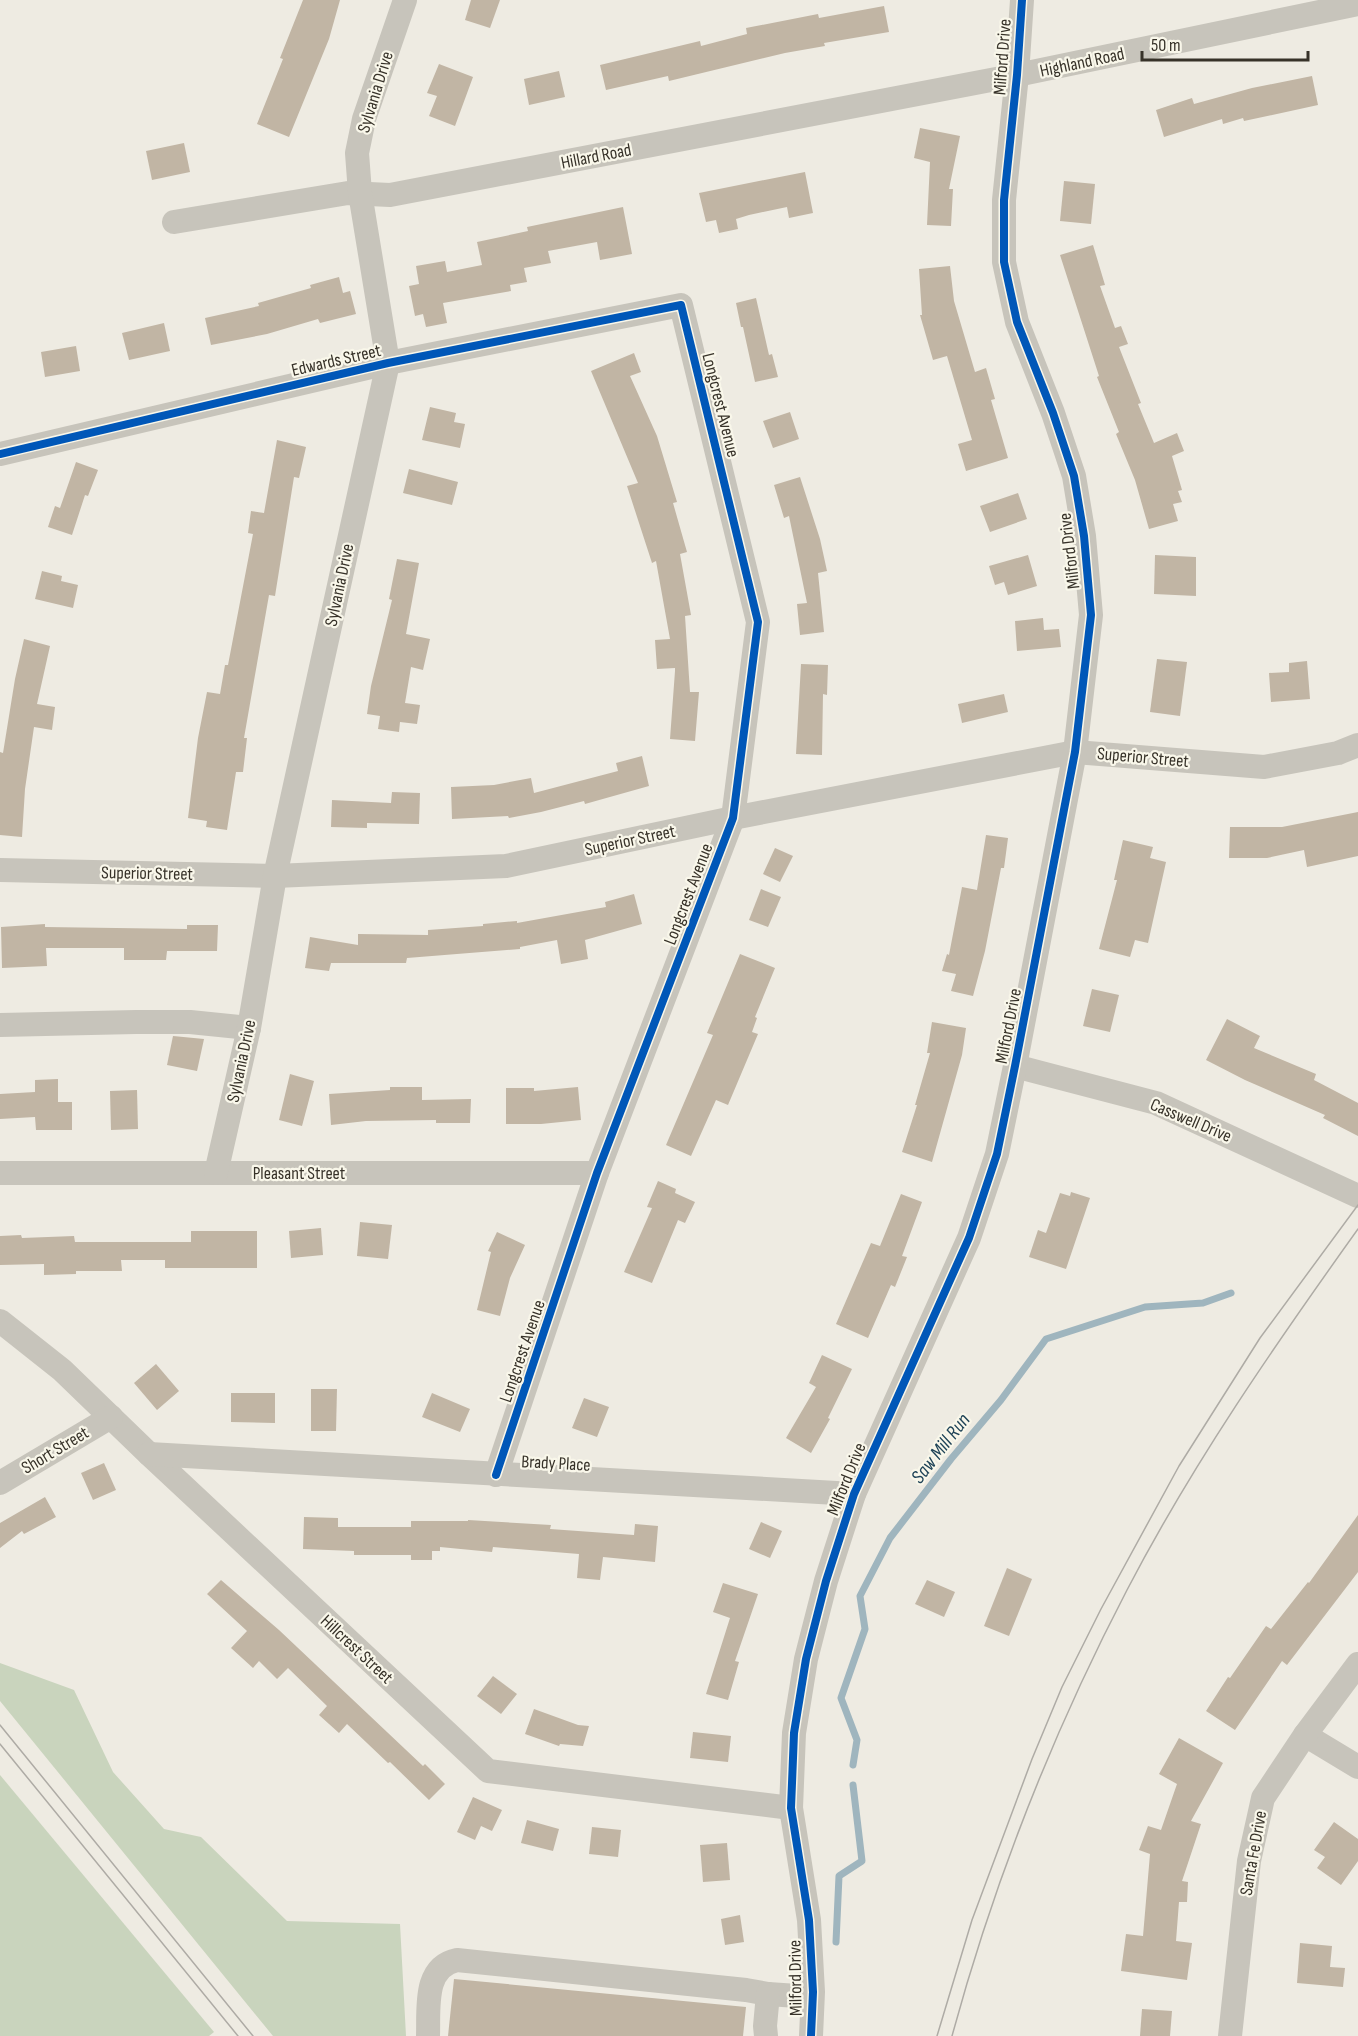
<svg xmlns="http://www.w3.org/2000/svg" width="1358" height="2036" viewBox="0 0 1358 2036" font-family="'Sofia Sans Condensed',sans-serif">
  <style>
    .green { fill: #c9d4bd }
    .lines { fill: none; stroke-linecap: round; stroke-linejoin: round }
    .stream { stroke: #9fb5be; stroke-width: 7 }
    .building { fill: #c1b5a4 }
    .minor { stroke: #c7c4bb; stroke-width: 24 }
    .tram { stroke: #aeaba5; stroke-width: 1.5 }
    .cycleway-casing { stroke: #f9f7ea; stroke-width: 11 }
    .cycleway { stroke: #0057b8; stroke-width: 8 }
    .labels { text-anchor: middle; stroke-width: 4.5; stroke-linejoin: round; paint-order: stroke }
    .street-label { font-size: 18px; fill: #373229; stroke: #f9f7ea }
    .water-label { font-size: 20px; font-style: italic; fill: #204458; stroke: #f9f7ea }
  </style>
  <rect width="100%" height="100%" fill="#eeebe2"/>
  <!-- green -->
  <g class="green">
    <path d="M0 1663 74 1690 113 1772 164 1829 201 1837 287 1921 400 1924 406 2036H273L0 1701Z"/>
    <path d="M0 1775 214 2032 209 2036H0Z"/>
  </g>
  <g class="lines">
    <!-- stream -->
    <g class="stream">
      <path d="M853 1765 857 1740 841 1698 865 1629 860 1596 890 1538 951 1459 1001 1400 1046 1339 1145 1307 1203 1303 1231 1293"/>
      <path d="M836 1942 839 1876 862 1861 853 1785"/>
    </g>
  </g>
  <!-- building -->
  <g class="building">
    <path d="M303 0H340L329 39 289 137 257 124 283 59 280 58Z"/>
    <path d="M471 0H500L490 28 465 20Z"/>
    <path d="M884 6 889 32 824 43 825 46 785 53 669 81 668 76 606 90 600 65 700 41 701 46 747 34 746 28 818 14 819 18Z"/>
    <path d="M439 64 473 77 455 126 429 116 437 96 427 93Z"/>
    <path d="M559 71 565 97 529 105 524 79Z"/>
    <path d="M1312 76 1318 105 1244 121 1243 118 1223 124 1222 119 1164 137 1156 110 1192 98 1194 104 1252 88Z"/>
    <path d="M920 128 960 136 949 189H953L951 226 927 225 930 162 914 158Z"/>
    <path d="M184 143 190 172 152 180 146 151Z"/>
    <path d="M805 172 813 213 789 218 787 207 749 215 736 219 738 229 719 233 716 220 706 222 699 193Z"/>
    <path d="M1064 181 1095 184 1091 224 1060 221Z"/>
    <path d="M623 207 632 254 600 260 597 242 548 251 551 263 524 268 527 282 510 285 511 291 443 303 447 323 426 327 423 314 415 316 409 286 419 284 416 266 445 261 447 272 482 265 477 242 528 231 527 227Z"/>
    <path d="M1093 245 1105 285 1100 286 1115 328 1121 326 1128 344 1119 347 1141 403 1138 404 1154 443 1177 433 1184 451 1172 456 1182 490 1178 491 1182 502 1173 504 1178 521 1149 529 1135 480 1116 434 1119 432 1097 377 1099 376 1060 255Z"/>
    <path d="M950 266 954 301 975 372 986 368 995 399 991 400 1008 458 966 471 958 444 972 440 947 356 933 360 920 315H922L919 269Z"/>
    <path d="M339 277 343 293 350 291 356 314 320 323 318 319 267 334 211 345 205 318 259 306 258 303 311 288 310 285Z"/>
    <path d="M756 298 769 355 772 354 778 377 755 382 743 327H741L736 303Z"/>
    <path d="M164 323 170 351 129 360 122 333Z"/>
    <path d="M76 346 80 371 45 377 41 352Z"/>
    <path d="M634 353 641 372 630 376 657 436 677 502 673 503 687 552 680 554 691 615 685 616 690 692H699L695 741 670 739 675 671V668L657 669 655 640 670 639 656 561 652 563 627 486 638 483 591 371Z"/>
    <path d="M430 407 456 413 454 422 465 424 460 448 422 440Z"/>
    <path d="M790 412 799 439 773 448 763 421Z"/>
    <path d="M277 440 306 447 299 478 294 477 275 596 269 595 244 738H247L243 772H236L227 830 206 827 207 821 188 818 198 738 207 692 220 694 225 665H228L253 534 248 533 251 511 264 513Z"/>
    <path d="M76 462 98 470 88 496 85 495 72 535 48 527 55 506 60 508Z"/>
    <path d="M409 469 458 482 452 505 403 493Z"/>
    <path d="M800 477 820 539 827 571 818 573 824 632 800 635 797 604 807 603 789 516 784 518 774 485Z"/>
    <path d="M1018 493 1027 519 990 532 980 506Z"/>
    <path d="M1028 555 1037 586 1008 595 1004 582 995 585 989 566Z"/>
    <path d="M1155 555 1196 557V596L1154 594Z"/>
    <path d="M397 559 419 563 406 634 430 639 423 670 411 667 405 703 420 705 417 724 400 722 399 732 378 729 380 716 367 714 371 686 392 600 389 599Z"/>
    <path d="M42 571 62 576 61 581 78 585 73 608 35 599Z"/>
    <path d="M1043 618 1044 630 1059 629 1061 647 1017 651 1015 621Z"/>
    <path d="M24 639 50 646 37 704 55 707 52 730 34 727 25 789 22 837 0 835V752L3 753 15 679Z"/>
    <path d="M1157 659 1187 662 1180 716 1150 712Z"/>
    <path d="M1307 661 1310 699 1271 702 1269 673 1289 672V663Z"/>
    <path d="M801 664 828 665 827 695 823 694 822 755 796 754Z"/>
    <path d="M1004 694 1008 712 962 723 958 704Z"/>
    <path d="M642 756 649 786 585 804 584 801 541 812 509 818 508 816 452 819 451 787 494 785 531 778 534 793 618 771 616 763Z"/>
    <path d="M392 792 420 793 419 824 367 823V828L331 827 332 800 391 803Z"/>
    <path d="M1358 812V856L1307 867 1304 850 1267 858H1229L1230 827H1282Z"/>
    <path d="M986 835 1008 838 1004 868H1001L985 951 973 996 951 991 956 974 942 971 947 954 949 955 962 887 977 890Z"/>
    <path d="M1123 840 1153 847 1150 858 1166 862 1148 943 1135 940 1130 957 1099 949 1117 880H1114Z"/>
    <path d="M775 848 793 856 780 882 763 874Z"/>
    <path d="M761 889 781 897 768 927 749 920Z"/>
    <path d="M634 894 642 924 585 940 588 959 561 964 557 940 520 947V949L407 958 406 963H331L329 971 305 968 310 937 358 945V934L428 935V930L483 926V924L517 921V923L606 907 605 902Z"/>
    <path d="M45 924V927L187 929V925H218L217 951H167L166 960H124V948H46L47 966 2 968 1 927Z"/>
    <path d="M740 954 775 968 755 1017 757 1018 752 1032 758 1034 728 1105 716 1100 691 1156 666 1145 713 1035 707 1033Z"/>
    <path d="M1092 989 1119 995 1110 1032 1083 1026Z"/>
    <path d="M1227 1019 1260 1036 1254 1048 1316 1074 1314 1080 1358 1103V1136L1323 1118 1325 1115 1245 1080 1206 1060Z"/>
    <path d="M932 1022 966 1028 962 1055 932 1162 902 1152 917 1105H915L930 1053H927Z"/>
    <path d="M173 1036 204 1039 197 1071 167 1065Z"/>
    <path d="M290 1074 314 1081 302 1126 279 1120Z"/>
    <path d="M58 1079V1102H72V1130H36L35 1117 0 1119V1094L35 1092V1080Z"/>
    <path d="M390 1087H422V1100L471 1099 470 1123H436V1120L366 1121 331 1125 329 1094 390 1090Z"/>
    <path d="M578 1087 581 1120 541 1124H506V1088H534V1091Z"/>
    <path d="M137 1090 138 1129 111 1130 110 1091Z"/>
    <path d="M658 1181 676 1189 675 1193 695 1202 685 1223 678 1220 652 1283 624 1272 652 1208 647 1207Z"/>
    <path d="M1071 1192 1090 1198 1066 1269 1029 1257 1038 1230 1046 1233 1060 1193 1070 1196Z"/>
    <path d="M901 1194 922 1202 902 1256 907 1257 895 1287 891 1285 868 1338 836 1324 871 1243 880 1246Z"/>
    <path d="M360 1222 392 1225 388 1259 357 1256Z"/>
    <path d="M321 1228 323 1255 291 1258 289 1231Z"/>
    <path d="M191 1231H257V1268H165V1260H121L122 1271H76V1274L44 1275V1264L0 1265V1236L21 1235 22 1238 74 1236 75 1242H191Z"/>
    <path d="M497 1232 525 1245 510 1278 500 1316 477 1310 491 1252 488 1251Z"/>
    <path d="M822 1355 852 1369 828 1418 830 1419 811 1453 786 1438 816 1387 809 1383Z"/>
    <path d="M156 1364 179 1391 157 1410 134 1383Z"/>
    <path d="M311 1389H337L336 1431H311Z"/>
    <path d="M231 1393H275V1423L231 1422Z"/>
    <path d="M432 1393 470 1409 460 1432 422 1417Z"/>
    <path d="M584 1398 609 1407 597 1437 572 1428Z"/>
    <path d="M104 1463 116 1490 93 1500 81 1473Z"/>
    <path d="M45 1497 56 1517 24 1534 22 1531 0 1548V1523Z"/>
    <path d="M1358 1515V1572L1287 1665 1282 1661 1235 1730 1206 1711 1228 1677 1230 1678 1266 1626 1271 1629 1308 1582 1309 1583Z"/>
    <path d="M304 1517 338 1518V1527H411V1521H468V1520L551 1525 550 1529 634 1535 635 1524 658 1526 655 1562 603 1557 600 1580 577 1578 579 1554 493 1547 492 1552 440 1547V1551H432V1560H411V1555H354V1551L303 1549Z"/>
    <path d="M761 1522 782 1531 770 1558 749 1549Z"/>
    <path d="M1007 1568 1032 1579 1009 1636 984 1626Z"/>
    <path d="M221 1580 279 1630 423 1766 425 1764 445 1784 429 1800 390 1762 388 1763 347 1724 339 1733 319 1715 327 1706 288 1668 277 1679 259 1661 253 1668 231 1648 247 1631 207 1594Z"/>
    <path d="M927 1580 955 1592 944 1617 915 1604Z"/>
    <path d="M723 1583 758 1594 735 1661 739 1662 728 1700 706 1694 730 1618 713 1612Z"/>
    <path d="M493 1676 517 1694 501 1714 477 1696Z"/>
    <path d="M534 1709 578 1725 589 1726 583 1746 560 1744 559 1746 525 1734Z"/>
    <path d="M693 1732 731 1736 728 1762 690 1758Z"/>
    <path d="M1179 1738 1223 1763 1191 1821 1201 1824 1182 1881 1188 1882 1187 1902H1179L1176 1941 1192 1943 1187 1980 1121 1971 1126 1934 1143 1936 1150 1854 1139 1850 1148 1826 1161 1830 1177 1784 1159 1774Z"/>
    <path d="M473 1797 502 1810 492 1831 481 1826 475 1840 457 1832Z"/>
    <path d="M527 1820 559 1829 553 1851 521 1843Z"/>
    <path d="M1334 1822 1358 1839V1861L1341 1885 1317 1868 1325 1857 1314 1850Z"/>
    <path d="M592 1827 621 1830 618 1857 589 1854Z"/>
    <path d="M727 1843 730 1880 703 1882 700 1845Z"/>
    <path d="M740 1915 744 1942 725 1945 721 1919Z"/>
    <path d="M1300 1943 1332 1946 1330 1967 1345 1968 1343 1987 1297 1983Z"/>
    <path d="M454 1979 746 2007 743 2036H448Z"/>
    <path d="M1142 2009 1172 2011 1170 2036H1140Z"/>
  </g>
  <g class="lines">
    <!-- minor -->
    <g class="minor">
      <path d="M174 222 348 193 390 195 1017 75 1358 4"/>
      <path d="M0 454 388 363 681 305 758 622 733 818 597 1173 496 1475"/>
      <path d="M0 870 275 876 506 866 733 818 1075 752 1264 767 1338 753 1358 745"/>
      <path d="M0 1025 136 1022H190L249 1028"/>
      <path d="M1015 1066 1156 1103 1358 1196"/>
      <path d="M0 1173H597"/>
      <path d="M216 1173 249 1028 275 876 388 363 360 193 357 153 364 119 405 0"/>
      <path d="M0 1321 62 1370 149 1454 488 1771 791 1808"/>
      <path d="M149 1454 854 1494"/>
      <path d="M0 1483 111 1417"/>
      <path d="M1305 1735 1358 1767"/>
      <path d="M428 2036C429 2009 423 1967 457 1960L746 1990 768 1994 812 1997"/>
      <path d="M766 2036 765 2026 768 1994"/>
      <path d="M811 2036 813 1992 809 1920 791 1808 794 1733 806 1659 826 1581 854 1494 969 1238 997 1154 1015 1066 1075 752 1091 615 1084 536 1074 476 1053 413 1017 322 1004 262V200L1017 75 1022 0"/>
      <path d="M1230 2036 1249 1861 1263 1798 1305 1735 1358 1664"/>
    </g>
    <!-- tram -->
    <g class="tram">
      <path d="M0 1725 253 2036"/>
      <path d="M0 1744 238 2036"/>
      <path d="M937 2036 972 1920 1032 1759 1062 1687 1101 1609 1179 1466 1260 1338 1358 1205"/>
      <path d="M952 2036C994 1882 1053 1732 1127 1590 1193 1463 1275 1345 1358 1229"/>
    </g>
    <!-- cycleway casing -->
    <g class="cycleway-casing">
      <g id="cycleway">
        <path d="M0 454 388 363 681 305 758 622 733 818 597 1173 496 1475"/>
        <path d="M811 2036 813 1992 809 1920 791 1808 794 1733 806 1659 826 1581 854 1494 969 1238 997 1154 1015 1066 1075 752 1091 615 1084 536 1074 476 1053 413 1017 322 1004 262V200L1017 75 1022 0"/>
      </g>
    </g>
    <!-- cycleway -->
    <use href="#cycleway" class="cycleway"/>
  </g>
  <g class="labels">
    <!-- street labels -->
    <g class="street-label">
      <text transform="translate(1002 57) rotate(-86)" y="6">Milford Drive</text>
      <text transform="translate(1082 62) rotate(-12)" y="6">Highland Road</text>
      <text transform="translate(375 92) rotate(-73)" y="6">Sylvania Drive</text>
      <text transform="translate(596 156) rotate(-11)" y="6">Hillard Road</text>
      <text transform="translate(336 360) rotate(-13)" y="6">Edwards Street</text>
      <text transform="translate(721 405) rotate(76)" y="6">Longcrest Avenue</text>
      <text transform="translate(1069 551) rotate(-97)" y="6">Milford Drive</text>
      <text transform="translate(339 585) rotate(-78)" y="6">Sylvania Drive</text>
      <text transform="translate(1143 757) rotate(5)" y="6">Superior Street</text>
      <text transform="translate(630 840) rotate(-12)" y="6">Superior Street</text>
      <text transform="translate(147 873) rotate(1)" y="6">Superior Street</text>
      <text transform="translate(688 894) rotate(-69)" y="6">Longcrest Avenue</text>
      <text transform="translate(1008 1026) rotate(-79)" y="6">Milford Drive</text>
      <text transform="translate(241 1061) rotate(-78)" y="6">Sylvania Drive</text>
      <text transform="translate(1191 1120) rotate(23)" y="6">Casswell Drive</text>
      <text x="299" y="1179">Pleasant Street</text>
      <text transform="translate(522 1351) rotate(-71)" y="6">Longcrest Avenue</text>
      <text transform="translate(55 1450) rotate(-31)" y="6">Short Street</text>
      <text transform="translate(556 1463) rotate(3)" y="6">Brady Place</text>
      <text transform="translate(846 1479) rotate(-68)" y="6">Milford Drive</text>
      <text transform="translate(357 1649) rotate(43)" y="6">Hillcrest Street</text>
      <text transform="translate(1253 1853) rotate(-80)" y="6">Santa Fe Drive</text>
      <text transform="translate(795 1978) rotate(-91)" y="6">Milford Drive</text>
    </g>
    <!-- water labels -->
    <g class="water-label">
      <text transform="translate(940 1448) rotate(-52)" y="7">Saw Mill Run</text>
    </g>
  </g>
  <!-- scale -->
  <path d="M1142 51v9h166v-9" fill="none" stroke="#373229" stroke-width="3"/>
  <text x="1151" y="51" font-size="18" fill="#373229" stroke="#f9f7ea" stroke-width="4.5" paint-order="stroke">50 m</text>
</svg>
